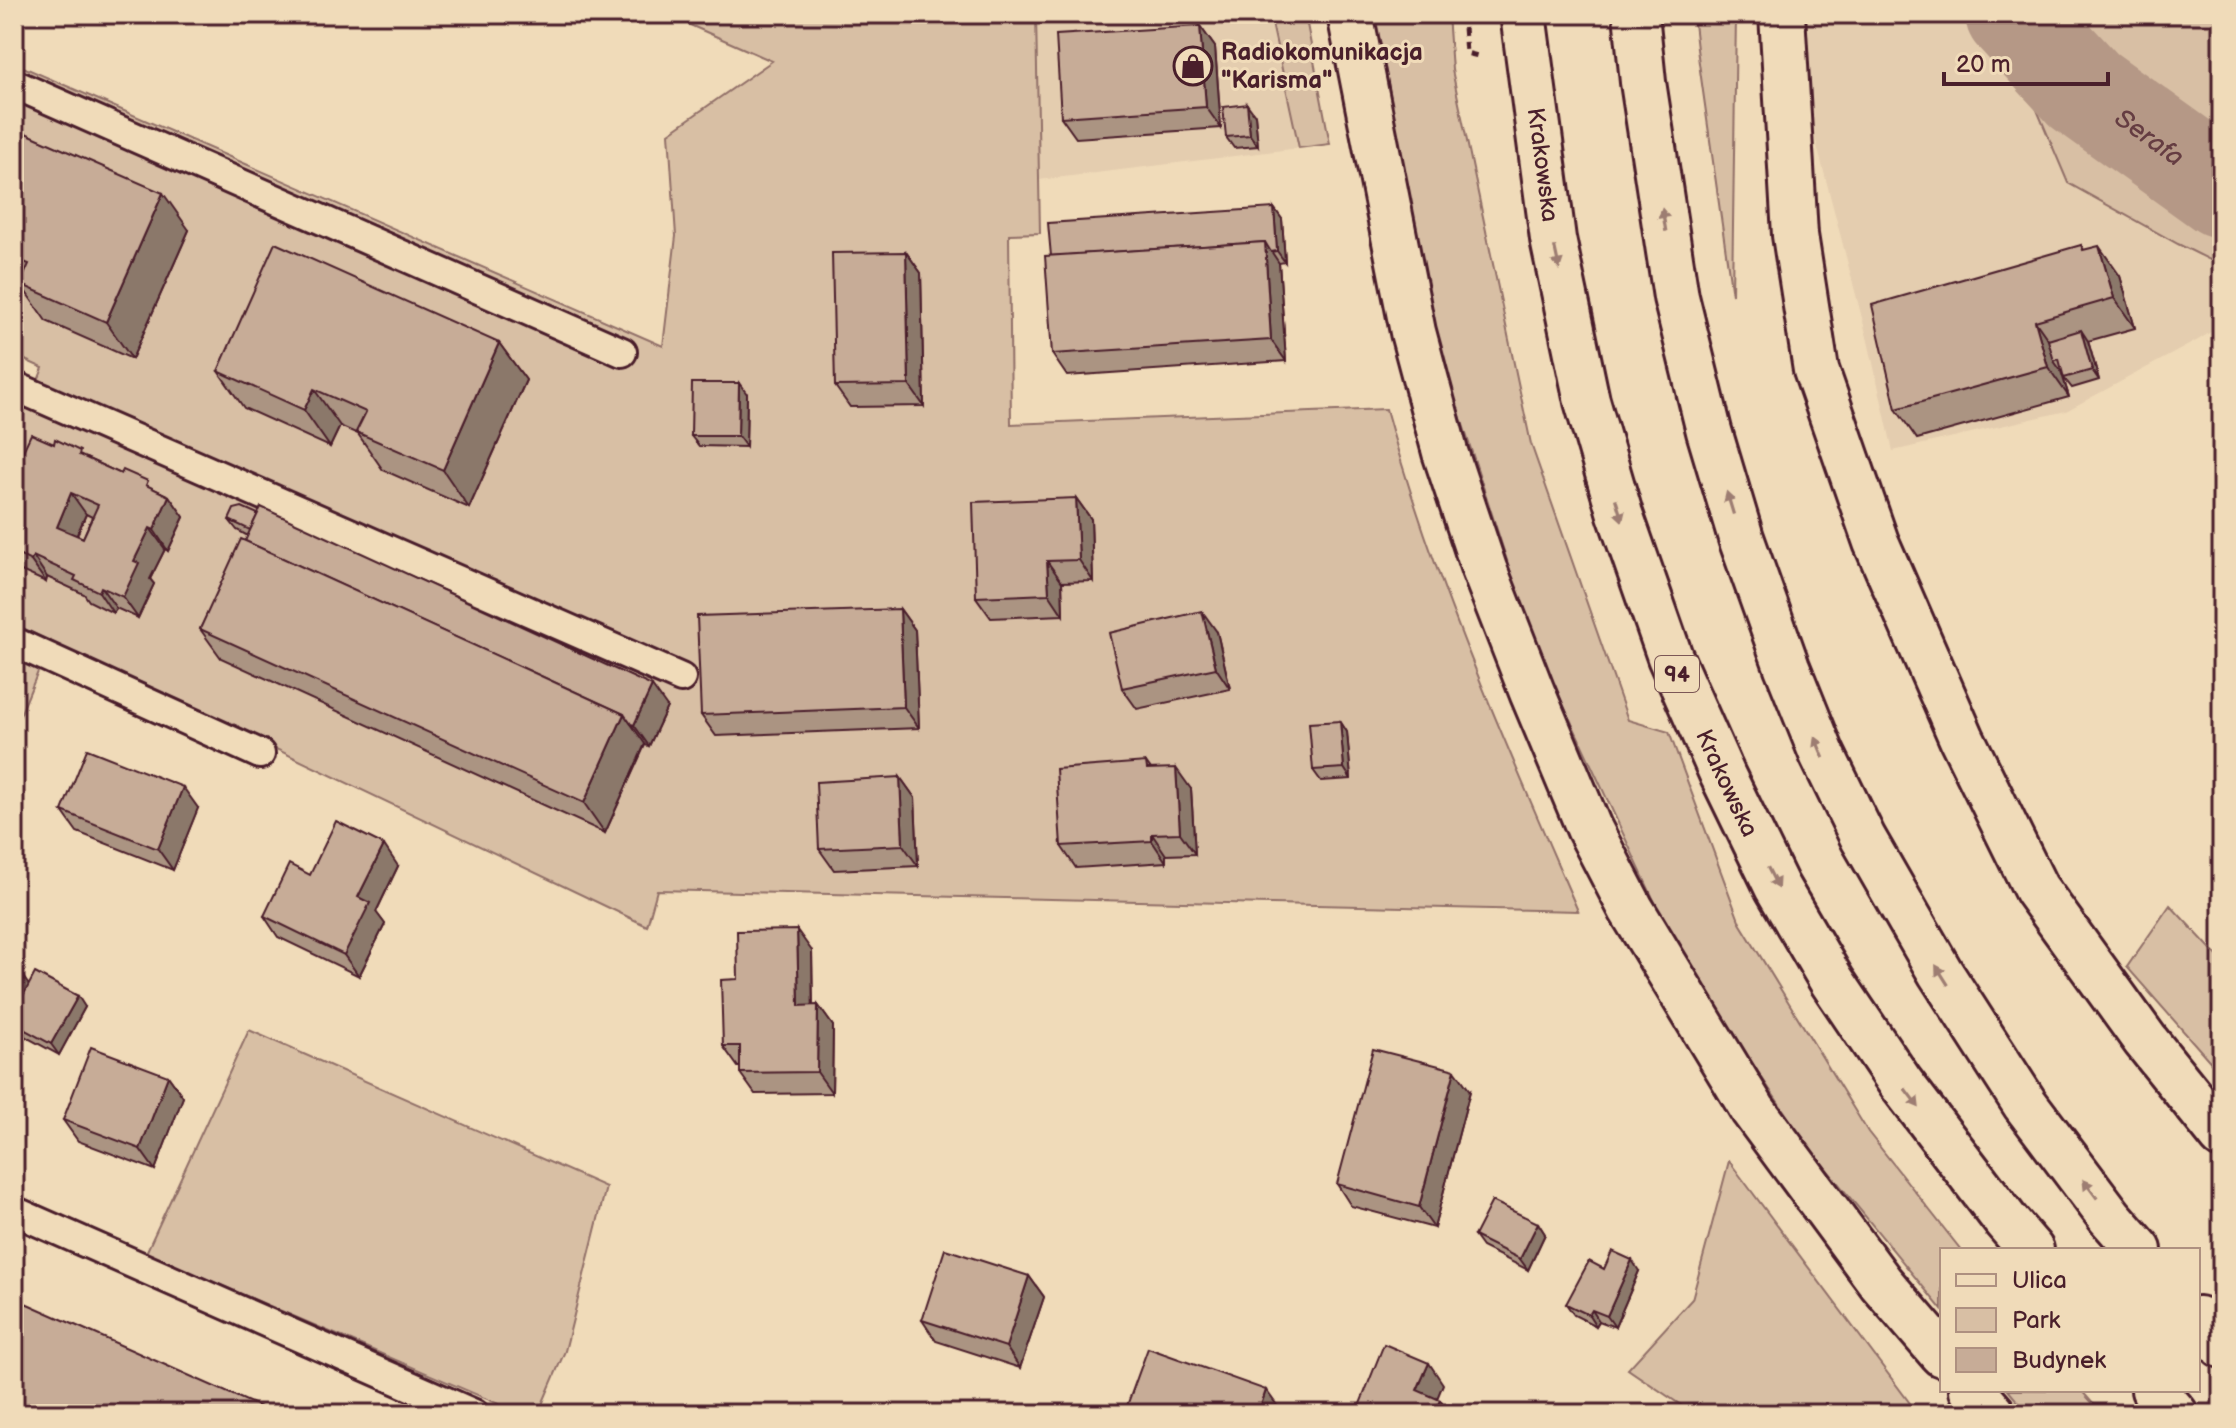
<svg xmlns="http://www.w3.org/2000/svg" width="2236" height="1428" viewBox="0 0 2236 1428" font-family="'Balsamiq Sans',sans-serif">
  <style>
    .built { fill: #e4cdaf }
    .green { fill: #d8bfa4; stroke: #916f68; stroke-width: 2 }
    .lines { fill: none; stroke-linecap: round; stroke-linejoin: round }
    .river { stroke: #b59886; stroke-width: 98 }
    .lane-casing { stroke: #4a1f2b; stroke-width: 34 }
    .street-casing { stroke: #4a1f2b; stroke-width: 50 }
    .primary-casing { stroke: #4a1f2b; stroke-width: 50 }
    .path { stroke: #4a1f2b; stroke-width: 5; stroke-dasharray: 8 6; stroke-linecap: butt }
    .lane { stroke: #f0dbb9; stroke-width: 28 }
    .street { stroke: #f0dbb9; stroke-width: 44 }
    .primary { stroke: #f0dbb9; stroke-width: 44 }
    .wall { fill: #ab9482; stroke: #4a1f2b; stroke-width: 2; fill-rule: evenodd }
    .shaded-wall { fill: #8b786a; stroke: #4a1f2b; stroke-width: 2 }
    .building { fill: #c7ac97; stroke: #4a1f2b; stroke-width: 2; fill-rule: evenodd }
    .oneway { fill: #9d7d72 }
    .labels { text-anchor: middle; stroke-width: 6; stroke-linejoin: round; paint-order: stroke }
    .shield { fill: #f0dbb9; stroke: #7c5756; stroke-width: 2 }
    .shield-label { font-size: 22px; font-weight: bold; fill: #4a1f2b }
    .poi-label { font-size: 24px; font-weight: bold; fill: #4a1f2b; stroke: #f0dbb9; text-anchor: start }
    .street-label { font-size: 24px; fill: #4a1f2b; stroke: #f0dbb9 }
    .water-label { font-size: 26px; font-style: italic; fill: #653d42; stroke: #f0dbb9 }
  </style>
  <rect width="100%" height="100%" fill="#f0dbb9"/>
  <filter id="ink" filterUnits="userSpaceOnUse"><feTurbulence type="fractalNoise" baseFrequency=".0125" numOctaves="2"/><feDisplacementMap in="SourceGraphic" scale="16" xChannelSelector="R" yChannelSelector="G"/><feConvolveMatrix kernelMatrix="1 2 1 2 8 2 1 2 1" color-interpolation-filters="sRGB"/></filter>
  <g filter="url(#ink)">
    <!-- built -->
    <g class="built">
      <path d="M1036 14H1270L1299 148 1039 180Z"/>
      <path d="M1809 14H1958L2024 79 2068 183 2178 244 2222 266V325L2198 340 2066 411 1893 451 1868 341 1807 107Z"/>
    </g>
    <!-- green -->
    <g class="green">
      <path d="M665 14H1036L1040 233 1009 234 1011 424 1386 409C1433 582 1507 747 1578 911L657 890 647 926 14 624V403L27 408 43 368 14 355V63L663 346 676 236 669 133 772 61Z"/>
      <path d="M1270 14H1305L1330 144 1299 148Z"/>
      <path d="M1375 14H1448L1452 70 1531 444 1628 720 1669 732 1740 923 1868 1132 1961 1250H1942V1310L1806 1144 1677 950 1531 635 1436 341Z"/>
      <path d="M1693 14H1736L1732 295 1697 49Z"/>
      <path d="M1958 14H2222V266L2178 244 2068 183 2024 79Z"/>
      <path d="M14 656 40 667 14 730Z"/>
      <path d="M2170 905 2222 961V1075L2127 967Z"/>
      <path d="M249 1030 606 1187 565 1351 538 1414H522L146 1253Z"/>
      <path d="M1729 1161 1918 1414H1694L1628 1369 1692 1299Z"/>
      <path d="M2008 1390H2081L2102 1414H2028Z"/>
    </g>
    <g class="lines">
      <!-- river -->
      <path class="river" id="s1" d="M2014 14 2084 90 2222 189"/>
      <!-- lane casing -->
      <g class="lane-casing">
        <g id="lane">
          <path d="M14 84 622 352"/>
          <path d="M14 386 681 678"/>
          <path d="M14 642 260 754"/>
          <path d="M14 1211 474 1414"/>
        </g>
      </g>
      <!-- street casing -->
      <g class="street-casing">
        <g id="street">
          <path d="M1350 14 1413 332 1445 452 1484 569 1532 692 1589 828 1631 909 1753 1110 1881 1283 1942 1354"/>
          <path d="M1782 14 1795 235 1816 370 1876 542 1962 739 2036 889 2145 1040 2222 1136"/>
          <path d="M1972 1390 1993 1414"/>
        </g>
      </g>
      <!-- primary casing -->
      <g class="primary-casing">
        <g id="primary">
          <path id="s2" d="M1523 14 1553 239 1587 401 1620 514 1670 657 1723 776 1777 887 1832 981 1900 1082 2006 1221 2031 1250"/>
          <path d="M1636 14 1643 82 1676 297 1709 431 1741 538 1787 667 1822 754 1863 838 1940 972 2025 1104 2110 1217 2139 1250"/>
          <path d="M2198 1319 2222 1345"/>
          <path d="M2154 1390 2175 1414"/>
        </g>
      </g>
      <!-- path -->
      <path class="path" d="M1463 14 1466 53 1478 56"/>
      <!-- lane -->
      <use href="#lane" class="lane"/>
      <!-- street -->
      <use href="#street" class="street"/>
      <!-- primary -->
      <use href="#primary" class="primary"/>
    </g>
    <!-- wall -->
    <g class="wall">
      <path d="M1200 26 1215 47 1221 128 1076 138 1061 117Z"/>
      <path d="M1255 115 1258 146 1234 148 1226 137Z"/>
      <path d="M14 128 189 230 132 359 46 321 23 288 14 284Z"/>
      <path d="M1274 208 1282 219 1285 262 1279 263 1286 361 1067 376 1052 354 1051 256Z"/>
      <path d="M2081 245 2084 250 2120 276 2135 328 2088 341 2099 380 2072 388 2064 378 2063 371H2061L2069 397 1917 439 1896 409Z"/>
      <path d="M906 252 921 273 924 406 850 407 835 386Z"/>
      <path d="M499 343 526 380 469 508 383 470 358 434 340 426 330 447 244 408 218 371Z"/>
      <path d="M747 394 746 447 699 446 691 436Z"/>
      <path d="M86 458 169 496 184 517 168 551 165 549 150 579 154 584 138 618 116 608 113 613 89 601 84 594 47 577 46 582 21 571 14 563V483L19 473 15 468ZM86 514 92 517 83 538 77 535Z"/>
      <path d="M1076 498 1091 519 1093 581 1062 582 1063 615 991 618 976 597Z"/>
      <path d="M229 520 667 707 649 746 645 745 605 833 221 658 200 629 248 536 237 530Z"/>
      <path d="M900 609 915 630 919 728 716 736 701 715Z"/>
      <path d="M1217 632 1230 689 1137 709 1122 688Z"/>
      <path d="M1340 721 1347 732 1351 779 1321 781 1313 770Z"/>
      <path d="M1146 762 1151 769 1191 789 1195 854 1166 855V862L1076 868 1061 846Z"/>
      <path d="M900 777 915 798 918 866 834 870 819 849Z"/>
      <path d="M198 808 173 870 77 832 62 811Z"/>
      <path d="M398 866 376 912 385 924 359 976 278 937 264 916 310 875Z"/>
      <path d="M812 951 813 1006 818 1005 833 1026 832 1093 755 1094 740 1073V1067H738L723 1046 738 979Z"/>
      <path d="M14 966 29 986 85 1007 59 1055 17 1032 14 1036Z"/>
      <path d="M168 1076 183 1097 155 1170 78 1141 63 1120Z"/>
      <path d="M1470 1091 1434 1228 1351 1206 1337 1184Z"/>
      <path d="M1538 1223 1545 1234 1528 1270 1482 1247 1474 1236Z"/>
      <path d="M1604 1269 1639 1271 1615 1327 1599 1321 1596 1326 1574 1315 1566 1304Z"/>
      <path d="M1029 1276 1044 1297 1020 1368 936 1341 922 1320Z"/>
    </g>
    <!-- shaded-wall -->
    <g class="shaded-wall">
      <path d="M1200 26 1215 47 1221 128 1206 107Z"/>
      <path d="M1247 104 1255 115 1258 146 1250 135Z"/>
      <path d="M163 193 189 230 132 359 106 322Z"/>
      <path d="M1274 208 1282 219 1285 262 1277 251Z"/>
      <path d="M1265 242 1279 263 1286 361 1271 340Z"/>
      <path d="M2099 246 2120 276 2135 328 2114 298Z"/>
      <path d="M906 252 921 273 924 406 909 385Z"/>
      <path d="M2035 321 2056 351 2054 361 2061 371 2069 397 2048 367Z"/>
      <path d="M2081 330 2088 341 2099 380 2092 370Z"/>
      <path d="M499 343 526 380 469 508 443 470Z"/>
      <path d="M739 383 747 394 746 447 738 436Z"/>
      <path d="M314 389 340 426 330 447 304 410Z"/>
      <path d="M71 493 86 514 71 548 57 527Z"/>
      <path d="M169 496 184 517 168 551 154 530Z"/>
      <path d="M1076 498 1091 519 1093 581 1079 560Z"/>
      <path d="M150 528 165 549 150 579 154 584 138 618 123 597 134 561Z"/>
      <path d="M33 556 47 577 46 582 31 561Z"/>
      <path d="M1047 561 1062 582 1063 615 1049 594Z"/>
      <path d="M101 587 116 608 113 613 99 592Z"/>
      <path d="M900 609 915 630 919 728 904 707Z"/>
      <path d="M1202 611 1217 632 1230 689 1216 668Z"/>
      <path d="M652 686 667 707 649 746 634 725Z"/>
      <path d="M624 714 645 744 605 833 584 803Z"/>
      <path d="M1340 721 1347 732 1351 779 1344 768Z"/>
      <path d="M1176 768 1191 789 1195 854 1180 833Z"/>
      <path d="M900 777 915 798 918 866 903 845Z"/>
      <path d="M183 787 198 808 173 870 158 849Z"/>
      <path d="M1152 834 1166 855V862L1152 841Z"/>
      <path d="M384 845 398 866 376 912 385 924 359 976 344 955 358 897Z"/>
      <path d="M797 930 812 951 813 1027 799 1006Z"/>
      <path d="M16 967 31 988 14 1024V971Z"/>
      <path d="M78 996 85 1007 59 1055 51 1044Z"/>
      <path d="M818 1005 833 1026 832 1093 817 1072Z"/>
      <path d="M1455 1070 1470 1091 1434 1228 1419 1207Z"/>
      <path d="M168 1076 183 1097 155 1170 140 1149Z"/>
      <path d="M1538 1223 1545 1234 1528 1270 1520 1259Z"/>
      <path d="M1632 1260 1639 1271 1615 1327 1607 1316Z"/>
      <path d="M1029 1276 1044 1297 1020 1368 1006 1347Z"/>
      <path d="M1592 1310 1599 1321 1596 1326 1589 1315Z"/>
      <path d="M1429 1363 1443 1384 1432 1411 1417 1390Z"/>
      <path d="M1266 1390 1281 1411 1280 1414H1258Z"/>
      <path d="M1440 1400 1450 1414H1434Z"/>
    </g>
    <!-- building -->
    <g class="building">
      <path d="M1200 26 1206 107 1061 117 1056 35Z"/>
      <path d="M1247 104 1250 135 1226 137 1223 107Z"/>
      <path d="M14 128 163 193 106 322 20 284 29 264 14 258Z"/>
      <path d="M1274 208 1277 251 1271 252 1265 242 1051 256 1048 223Z"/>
      <path d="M1265 242 1271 340 1052 354 1045 256Z"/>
      <path d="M275 243 499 343 443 470 356 432 366 412 314 389 304 410 218 371Z"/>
      <path d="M2081 245 2083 250 2099 246 2114 298 2035 321 2048 367 1896 409 1872 305Z"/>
      <path d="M906 252 909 385 835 386 832 253Z"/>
      <path d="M2081 330 2092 370 2064 378 2059 359 2054 361 2048 340Z"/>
      <path d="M692 383H739L738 436H691Z"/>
      <path d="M31 434 54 444 55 439 80 451 79 455 121 474 123 470 148 481 146 485 169 496 154 530 150 528 134 561 139 563 123 597 101 587 99 592 74 580 76 576 33 556 31 561 14 553V483L20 470 15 468ZM71 493 98 505 83 538 57 527Z"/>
      <path d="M1076 498 1079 560 1047 561 1049 594 976 597 973 502Z"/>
      <path d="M242 507 258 514 250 530 229 520 234 509Z"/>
      <path d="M261 507 652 686 634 725 631 724 624 714 245 541Z"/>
      <path d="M241 539 624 714 584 803 200 629Z"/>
      <path d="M900 609 904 707 701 715 697 616Z"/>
      <path d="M1202 611 1216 668 1122 688 1109 633Z"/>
      <path d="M1340 721 1344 768 1313 770 1309 723Z"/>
      <path d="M87 749 183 787 158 849 62 811Z"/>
      <path d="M1146 762 1147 769 1176 768 1180 833 1152 834V841L1061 846 1056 769Z"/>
      <path d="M900 777 903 845 819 849 816 782Z"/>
      <path d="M336 821 384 845 358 897 370 903 344 955 264 916 289 864 310 875Z"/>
      <path d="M797 930 799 1006 818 1005 817 1072 740 1073V1046H723L721 980 738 979 737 931Z"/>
      <path d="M35 973 78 996 51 1044 14 1024V1013Z"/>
      <path d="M91 1047 168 1076 140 1149 63 1120Z"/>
      <path d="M1373 1049 1455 1070 1419 1207 1337 1184Z"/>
      <path d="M1492 1201 1538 1223 1520 1259 1474 1236Z"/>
      <path d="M945 1249 1029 1276 1006 1347 922 1320Z"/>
      <path d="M1612 1251 1632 1260 1607 1316 1592 1310 1589 1315 1566 1304 1589 1261 1604 1269Z"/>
      <path d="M14 1298 276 1414H14Z"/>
      <path d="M1384 1344 1429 1363 1417 1390 1440 1400 1434 1414H1356Z"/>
      <path d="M1148 1348 1266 1390 1258 1414H1124Z"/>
    </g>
    <!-- one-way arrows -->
    <defs><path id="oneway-solid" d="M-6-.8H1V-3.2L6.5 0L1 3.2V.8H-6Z" transform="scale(2)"/></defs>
    <g class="oneway">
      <use href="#oneway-solid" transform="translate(1664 220) rotate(-99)"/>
      <use href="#oneway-solid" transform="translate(1557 258) rotate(78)"/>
      <use href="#oneway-solid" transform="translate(1730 503) rotate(-107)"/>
      <use href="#oneway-solid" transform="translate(1619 510) rotate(73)"/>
      <use href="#oneway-solid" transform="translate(1819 747) rotate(-113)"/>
      <use href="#oneway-solid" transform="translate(1773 878) rotate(63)"/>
      <use href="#oneway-solid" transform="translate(1942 975) rotate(-122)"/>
      <use href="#oneway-solid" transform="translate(1912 1098) rotate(53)"/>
      <use href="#oneway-solid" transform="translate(2090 1189) rotate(-127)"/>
    </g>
  </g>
  <!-- icons -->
  <defs>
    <g id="shop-ring" transform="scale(2)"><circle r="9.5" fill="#f0dbb9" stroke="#4a1f2b" stroke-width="1.5"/><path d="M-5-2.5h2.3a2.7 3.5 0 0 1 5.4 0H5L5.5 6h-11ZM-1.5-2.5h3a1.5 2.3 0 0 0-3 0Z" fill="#4a1f2b"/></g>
  </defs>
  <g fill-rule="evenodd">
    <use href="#shop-ring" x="1193" y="66"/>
  </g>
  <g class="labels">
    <!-- shield labels -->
    <rect class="shield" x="1655" y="656" width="44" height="36" rx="6"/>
    <g class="shield-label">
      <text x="1677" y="682">94</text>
    </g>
    <!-- poi labels -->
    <g class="poi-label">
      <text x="1221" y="60">Radiokomunikacja<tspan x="1221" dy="28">"Karisma"</tspan></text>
    </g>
    <!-- street labels -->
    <g class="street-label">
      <text dy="8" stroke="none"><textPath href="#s2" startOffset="152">Krakowska</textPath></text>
      <text dy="8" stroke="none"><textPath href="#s2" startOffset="800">Krakowska</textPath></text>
    </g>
    <!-- water labels -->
    <g class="water-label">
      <text dy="9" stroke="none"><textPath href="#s1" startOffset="184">Serafa</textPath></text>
    </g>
  </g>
  <!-- margin -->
  <rect width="2236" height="1428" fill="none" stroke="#f0dbb9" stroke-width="48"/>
  <rect x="24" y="24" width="2188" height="1380" fill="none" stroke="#4a1f2b" stroke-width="3" filter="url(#ink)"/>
  <!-- legend -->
  <rect x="1940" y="1248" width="260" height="144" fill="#f0dbb9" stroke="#ae9080" stroke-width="2"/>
  <rect x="1956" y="1274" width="40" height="12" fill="#f0dbb9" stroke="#ae9080" stroke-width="2"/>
  <text x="2012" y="1288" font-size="24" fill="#4a1f2b">Ulica</text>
  <rect x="1956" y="1308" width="40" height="24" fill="#d8bfa4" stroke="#ae9080" stroke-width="2"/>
  <text x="2012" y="1328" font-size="24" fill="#4a1f2b">Park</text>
  <rect x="1956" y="1348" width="40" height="24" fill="#c7ac97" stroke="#ae9080" stroke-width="2"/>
  <text x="2012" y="1368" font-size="24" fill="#4a1f2b">Budynek</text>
  <!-- scale -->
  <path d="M1944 72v12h164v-12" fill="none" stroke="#4a1f2b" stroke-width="4"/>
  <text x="1956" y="72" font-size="24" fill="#4a1f2b" stroke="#f0dbb9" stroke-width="6" paint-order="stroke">20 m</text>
</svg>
